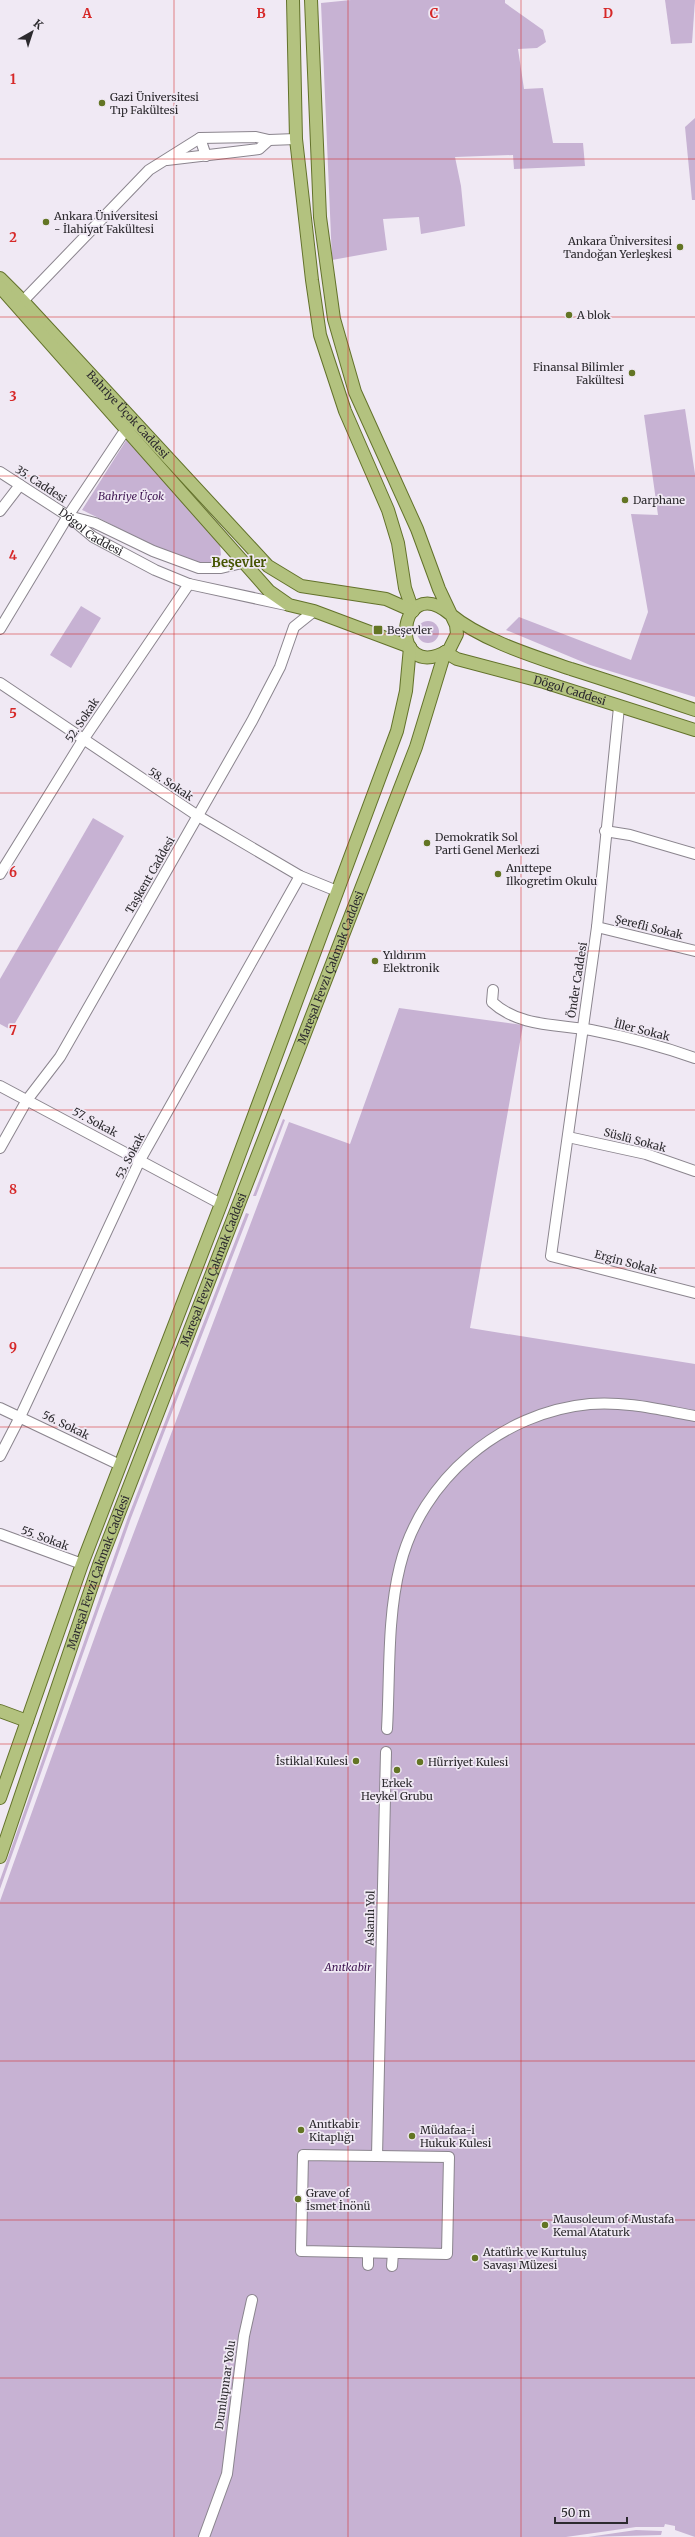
<svg xmlns="http://www.w3.org/2000/svg" width="695" height="2537" viewBox="0 0 695 2537" font-family="Merriweather,serif">
  <style>
    .green { fill: #c7b2d3 }
    .lines { fill: none; stroke-linecap: round; stroke-linejoin: round }
    .minor-casing { stroke: #8b858e; stroke-width: 12 }
    .major-casing { stroke: #63722b; stroke-width: 14 }
    .minor { stroke: #fff; stroke-width: 10 }
    .major { stroke: #b3c27f; stroke-width: 12 }
    .grid { fill: none; stroke: #d62828; stroke-width: 1; stroke-opacity: 0.55 }
    .poi-dot { fill: #637524; stroke: #f0e9f4; stroke-width: 1.5 }
    .labels { text-anchor: middle; stroke-width: 3.5; stroke-linejoin: round; paint-order: stroke }
    .poi-label { font-size: 11px; fill: #2c2a2e; stroke: #f0e9f4; text-anchor: start }
    .street-label { font-size: 11px; fill: #2c2a2e; stroke: #f0e9f4 }
    .park-label { font-size: 11px; font-style: italic; fill: #3e1551; stroke: #f0e9f4 }
    .quarter-label { font-size: 13px; font-weight: bold; fill: #465503; stroke: #f0e9f4 }
    .grid-label { font-size: 13px; text-anchor: middle; font-weight: bold; fill: #d62828; stroke: #f0e9f4; stroke-width: 3.5; stroke-linejoin: round; paint-order: stroke }
  </style>
  <rect width="100%" height="100%" fill="#f0e9f4"/>
  <!-- green -->
  <g class="green">
    <path d="M351 0H505V3L543 30 546 42 537 48 518 49 524 89 543 88 553 143H583L585 166 514 169 513 155 455 157 461 186 465 226 421 234 419 217 383 219 387 250 332 260 321 3Z"/>
    <path d="M665 0H695L692 43 671 44Z"/>
    <path d="M695 118V200H692L685 127Z"/>
    <path d="M685 409 695 474V697L590 665 506 630 519 617 631 660 648 612 631 514 658 515 644 415Z"/>
    <path d="M127 439 220 544 221 555C217 559 213 564 206 564 184 564 107 521 82 510Z"/>
    <path d="M81 606 101 618 71 668 50 655Z"/>
    <circle cx="428" cy="632" r="11"/>
    <path d="M93 818 124 836 11 1030 0 1024V979Z"/>
    <path d="M399 1008 523 1025 470 1328 695 1364V2537L675 2530V2526L665 2524 664 2527H636L566 2537H0V1901L103 1614 289 1122 350 1144Z"/>
    <path d="M283 1119 285 1120 256 1196H253Z"/>
    <path d="M246 1213 249 1214 131 1518 0 1889V1880L128 1517Z"/>
    <path d="M636 2530 662 2531 661 2535 588 2537Z"/>
  </g>
  <g class="lines">
    <!-- minor casing -->
    <g class="minor-casing">
      <g id="minor">
        <path d="M200 138 206 156"/>
        <path d="M167 160 259 149 269 140"/>
        <path d="M23 301 149 170 200 138 256 137 269 140 296 139"/>
        <path id="s1" d="M0 472 68 516 93 537 155 570 189 584 286 605"/>
        <path d="M0 511 20 485"/>
        <path d="M72 517 95 523 153 551 199 568H221L242 563"/>
        <path d="M0 629 68 516 126 429"/>
        <path d="M0 683 198 816 300 876 337 891"/>
        <path d="M619 707 597 927 551 1256 695 1293"/>
        <path d="M605 831 630 835 695 854"/>
        <path d="M0 874 83 740 189 584"/>
        <path d="M597 927 695 951"/>
        <path d="M493 990 492 1002C519 1027 557 1024 591 1030 627 1037 661 1046 695 1058"/>
        <path d="M0 1086 221 1204"/>
        <path d="M568 1137 646 1154 695 1171"/>
        <path d="M0 1148 27 1100 60 1057 252 721 280 667 294 627 314 611"/>
        <path d="M0 1408 120 1465"/>
        <path d="M0 1456 20 1417 140 1160 300 876"/>
        <path d="M0 1534 82 1564"/>
        <path d="M387 1729C390 1676 387 1618 400 1566 421 1480 501 1412 590 1404 625 1401 661 1410 695 1416"/>
        <path d="M303 2155 449 2157 447 2254 301 2251Z"/>
        <path d="M377 2156 386 1752"/>
        <path d="M368 2265V2253"/>
        <path d="M392 2266 393 2253"/>
        <path d="M204 2537 227 2474 244 2336 252 2300"/>
      </g>
    </g>
    <!-- major casing -->
    <g class="major-casing">
      <g id="major">
        <path d="M293 0 296 139 312 280 320 335 345 411 388 510 398 543 405 588 413 611"/>
        <path d="M311 0 320 217 334 319 355 392 417 529 439 589 456 625 457 634 449 650C387 687 396 569 450 614 481 640 533 656 571 669 612 682 654 696 695 710"/>
        <path id="s2" d="M0 278 23 301 268 566 301 586 386 599 413 611"/>
        <path d="M0 287 269 591 289 605 314 611 410 647"/>
        <path id="s3" d="M445 652 457 659 544 682 695 730"/>
        <path d="M0 1711 27 1721"/>
        <path d="M0 1798 82 1564 221 1204 397 731 406 691 410 647"/>
        <path id="s4" d="M0 1857 100 1562 416 747 445 652"/>
      </g>
    </g>
    <!-- minor -->
    <use href="#minor" class="minor"/>
    <!-- major -->
    <use href="#major" class="major"/>
  </g>
  <!-- grid -->
  <path class="grid" d="M174 0V2537M348 0V2537M521 0V2537M0 159H695M0 317H695M0 476H695M0 634H695M0 793H695M0 951H695M0 1110H695M0 1268H695M0 1427H695M0 1586H695M0 1744H695M0 1903H695M0 2061H695M0 2220H695M0 2378H695"/>
  <!-- markers -->
  <g class="poi-dot">
    <circle cx="102" cy="103" r="4"/>
    <circle cx="46" cy="222" r="4"/>
    <circle cx="680" cy="247" r="4"/>
    <circle cx="569" cy="315" r="4"/>
    <circle cx="632" cy="373" r="4"/>
    <circle cx="625" cy="500" r="4"/>
    <rect x="373" y="625" width="10" height="10" rx="2"/>
    <circle cx="427" cy="843" r="4"/>
    <circle cx="498" cy="874" r="4"/>
    <circle cx="375" cy="961" r="4"/>
    <circle cx="356" cy="1761" r="4"/>
    <circle cx="420" cy="1762" r="4"/>
    <circle cx="397" cy="1770" r="4"/>
    <circle cx="301" cy="2130" r="4"/>
    <circle cx="412" cy="2136" r="4"/>
    <circle cx="298" cy="2199" r="4"/>
    <circle cx="545" cy="2225" r="4"/>
    <circle cx="475" cy="2258" r="4"/>
  </g>
  <g class="labels">
    <!-- poi labels -->
    <g class="poi-label">
      <text x="110" y="101">Gazi Üniversitesi<tspan x="110" dy="13">Tıp Fakültesi</tspan></text>
      <text x="54" y="220">Ankara Üniversitesi<tspan x="54" dy="13">- İlahiyat Fakültesi</tspan></text>
      <text x="672" y="245" text-anchor="end">Ankara Üniversitesi<tspan x="672" dy="13">Tandoğan Yerleşkesi</tspan></text>
      <text x="577" y="319">A blok</text>
      <text x="624" y="371" text-anchor="end">Finansal Bilimler<tspan x="624" dy="13">Fakültesi</tspan></text>
      <text x="633" y="504">Darphane</text>
      <text x="387" y="634">Beşevler</text>
      <text x="435" y="841">Demokratik Sol<tspan x="435" dy="13">Parti Genel Merkezi</tspan></text>
      <text x="506" y="872">Anıttepe<tspan x="506" dy="13">Ilkogretim Okulu</tspan></text>
      <text x="383" y="959">Yıldırım<tspan x="383" dy="13">Elektronik</tspan></text>
      <text x="348" y="1765" text-anchor="end">İstiklal Kulesi</text>
      <text x="428" y="1766">Hürriyet Kulesi</text>
      <text x="397" y="1787" text-anchor="middle">Erkek<tspan x="397" dy="13">Heykel Grubu</tspan></text>
      <text x="309" y="2128">Anıtkabir<tspan x="309" dy="13">Kitaplığı</tspan></text>
      <text x="420" y="2134">Müdafaa-i<tspan x="420" dy="13">Hukuk Kulesi</tspan></text>
      <text x="306" y="2197">Grave of<tspan x="306" dy="13">İsmet İnönü</tspan></text>
      <text x="553" y="2223">Mausoleum of Mustafa<tspan x="553" dy="13">Kemal Ataturk</tspan></text>
      <text x="483" y="2256">Atatürk ve Kurtuluş<tspan x="483" dy="13">Savaşı Müzesi</tspan></text>
    </g>
    <!-- street labels -->
    <g class="street-label">
      <text dy="4" stroke="none"><textPath href="#s2" startOffset="187">Bahriye Üçok Caddesi</textPath></text>
      <text transform="translate(41 484) rotate(33)" y="4">35. Caddesi</text>
      <text dy="4" stroke="none"><textPath href="#s1" startOffset="109">Dögol Caddesi</textPath></text>
      <text dy="4" stroke="none"><textPath href="#s3" startOffset="131">Dögol Caddesi</textPath></text>
      <text transform="translate(82 720) rotate(-56)" y="4">52. Sokak</text>
      <text transform="translate(171 784) rotate(33)" y="4">58. Sokak</text>
      <text transform="translate(150 875) rotate(-60)" y="4">Taşkent Caddesi</text>
      <text transform="translate(649 927) rotate(14)" y="4">Şerefli Sokak</text>
      <text dy="4" stroke="none"><textPath href="#s4" startOffset="949">Mareşal Fevzi Çakmak Caddesi</textPath></text>
      <text transform="translate(577 980) rotate(-81)" y="4">Önder Caddesi</text>
      <text transform="translate(642 1030) rotate(14)" y="4">İller Sokak</text>
      <text transform="translate(95 1122) rotate(28)" y="4">57. Sokak</text>
      <text transform="translate(635 1140) rotate(15)" y="4">Süslü Sokak</text>
      <text transform="translate(130 1156) rotate(-63)" y="4">53. Sokak</text>
      <text transform="translate(626 1262) rotate(15)" y="4">Ergin Sokak</text>
      <text dy="4" stroke="none"><textPath href="#s4" startOffset="625">Mareşal Fevzi Çakmak Caddesi</textPath></text>
      <text transform="translate(66 1425) rotate(26)" y="4">56. Sokak</text>
      <text transform="translate(45 1538) rotate(20)" y="4">55. Sokak</text>
      <text dy="4" stroke="none"><textPath href="#s4" startOffset="301">Mareşal Fevzi Çakmak Caddesi</textPath></text>
      <text transform="translate(370 1918) rotate(-89)" y="4">Aslanlı Yol</text>
      <text transform="translate(225 2385) rotate(-82)" y="4">Dumlupınar Yolu</text>
    </g>
    <!-- park labels -->
    <g class="park-label">
      <text x="131" y="500">Bahriye Üçok</text>
      <text x="348" y="1971">Anıtkabir</text>
    </g>
    <!-- quarter labels -->
    <g class="quarter-label">
      <text x="239" y="567">Beşevler</text>
    </g>
  </g>
  <g class="grid-label">
    <text x="87" y="18">A</text>
    <text x="261" y="18">B</text>
    <text x="434" y="18">C</text>
    <text x="608" y="18">D</text>
    <text x="13" y="84">1</text>
    <text x="13" y="242">2</text>
    <text x="13" y="401">3</text>
    <text x="13" y="560">4</text>
    <text x="13" y="718">5</text>
    <text x="13" y="877">6</text>
    <text x="13" y="1035">7</text>
    <text x="13" y="1194">8</text>
    <text x="13" y="1352">9</text>
  </g>
  <!-- north arrow -->
  <g transform="translate(32 32) rotate(39)" stroke="#f0e9f4" stroke-width="3" paint-order="stroke">
  <path d="M0-3L7 15L0 10L-7 15Z" fill="#2c2a2e"/>
  <text y="-6" font-size="11" font-weight="bold" text-anchor="middle" fill="#2c2a2e">K</text>
  </g>
  <!-- scale -->
  <path d="M555 2517v6h72v-6" fill="none" stroke="#2c2a2e" stroke-width="2"/>
  <text x="561" y="2517" font-size="12" fill="#2c2a2e" stroke="#f0e9f4" stroke-width="3" paint-order="stroke">50 m</text>
</svg>
